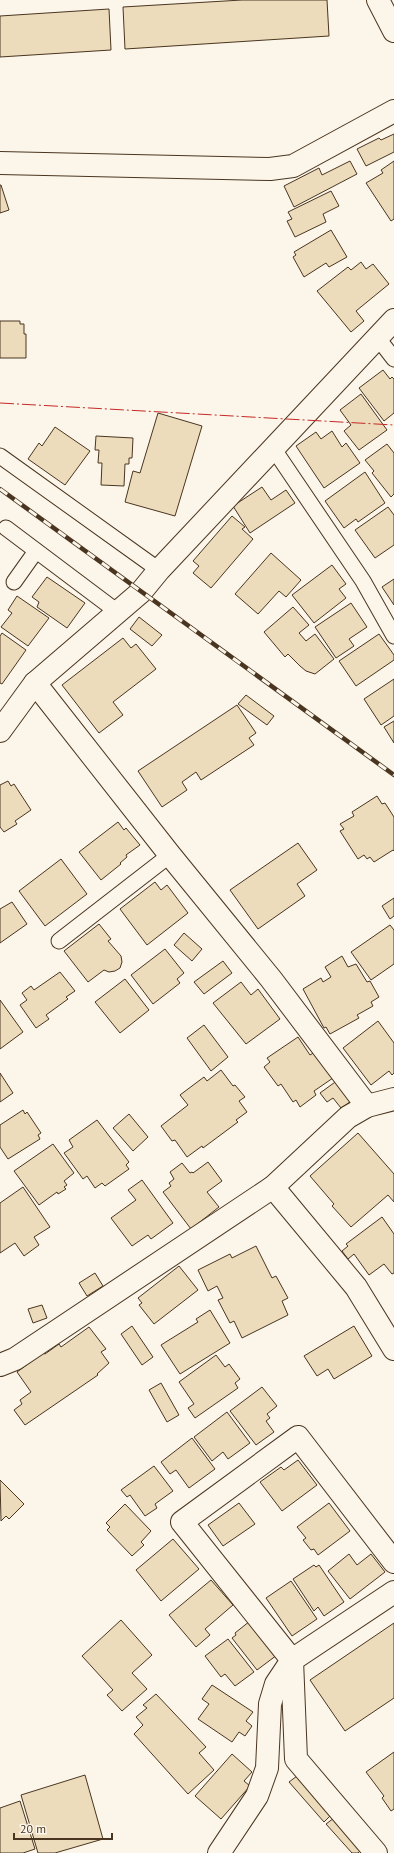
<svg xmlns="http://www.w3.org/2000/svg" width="394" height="1853" viewBox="0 0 394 1853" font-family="'PT Sans',sans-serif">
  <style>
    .building { fill: #ecdcbc; stroke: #4a3520 }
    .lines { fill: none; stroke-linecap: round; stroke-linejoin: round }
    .service-casing { stroke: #4a3520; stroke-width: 17 }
    .minor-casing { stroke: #4a3520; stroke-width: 24 }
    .service { stroke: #fbf6e9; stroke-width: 15 }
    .minor { stroke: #fbf6e9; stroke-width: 22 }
    .rail-casing { stroke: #4a3520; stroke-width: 4.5 }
    .rail { stroke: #fbf6e9; stroke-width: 3; stroke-dasharray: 9; stroke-linecap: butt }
    .power { stroke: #c62828; stroke-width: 1; stroke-dasharray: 14 3 2 3; stroke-linecap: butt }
  </style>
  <rect width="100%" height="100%" fill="#fbf6e9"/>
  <!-- building -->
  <g class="building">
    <path d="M242 0H327L329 36 125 49 123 7Z"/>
    <path d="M109 9 111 50 0 57V16Z"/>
    <path d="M394 134V152L366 166 357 149 379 138 381 140Z"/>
    <path d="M350 161 357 174 294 207 284 186 319 168 322 175Z"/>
    <path d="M394 161V219L391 221 366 183 383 173 381 170Z"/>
    <path d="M0 185H1L9 210 0 213Z"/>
    <path d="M331 191 339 206 323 214 326 222 295 237 287 221 292 219 288 212Z"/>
    <path d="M331 230 347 257 329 267 326 263 304 277 293 257 296 255 294 252Z"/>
    <path d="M361 262 366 269 373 264 389 284 356 311 364 321 351 332 317 291 348 267 351 270Z"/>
    <path d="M0 321H20V324H24V334H26V358H0Z"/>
    <path d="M383 370 390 379 392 377 394 379V413L384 421 359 388Z"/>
    <path d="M361 394 387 430 359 450 344 431 351 425 340 410Z"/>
    <path d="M158 413 202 426 175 516 125 502 133 471 140 473Z"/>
    <path d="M55 427 90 451 65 485 28 459 39 443 42 446Z"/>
    <path d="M332 431 342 447 346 443 360 463 324 488 296 446 316 432 321 439Z"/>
    <path d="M96 436 133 438 132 458H129V464H125L124 486 101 485 102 463H98L99 450H95Z"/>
    <path d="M387 444 394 453V494L391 497 372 473 374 471 365 460Z"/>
    <path d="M365 472 385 503 358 522 356 519 344 528 325 501Z"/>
    <path d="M262 487 271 500 286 490 295 503 250 533 233 506Z"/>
    <path d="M388 507 394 515V545L375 558 355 530Z"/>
    <path d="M232 516 245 527 242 529 253 539 211 588 193 573 199 566 193 561Z"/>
    <path d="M271 553 301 580 286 597 279 591 258 614 235 594Z"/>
    <path d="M332 565 346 584 339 589 346 598 314 623 292 595Z"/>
    <path d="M47 577 85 603 67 628 37 607 39 602 32 597Z"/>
    <path d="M394 579V605L382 587Z"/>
    <path d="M17 596 49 618 28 646 1 627 12 613 8 610Z"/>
    <path d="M351 603 367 627 349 639 354 646 336 658 315 627Z"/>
    <path d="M293 607 309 625 299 633 306 641 315 634 334 659 315 674 306 671 300 666 288 654 285 657 264 632Z"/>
    <path d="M139 617 162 635 152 646 130 629Z"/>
    <path d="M2 633 26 650 2 684 0 683V636Z"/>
    <path d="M379 634 394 655V660L356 686 339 661Z"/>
    <path d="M123 638 131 648 136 644 156 669 113 702 123 715 99 733 62 685Z"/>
    <path d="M394 679V716L381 725 364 699Z"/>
    <path d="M246 695 274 716 267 725 238 704Z"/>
    <path d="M237 705 256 733 249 738 254 745 201 780 196 772 182 782 187 790 162 807 138 771Z"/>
    <path d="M394 721V743L384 727Z"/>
    <path d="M8 781 11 786 14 784 31 810 15 821 17 824 4 832 0 827V785Z"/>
    <path d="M377 796 382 804 385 803 394 817V851L393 850 374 862 370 857 367 859 364 855 358 859 340 831 344 829 340 824 354 816 352 812Z"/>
    <path d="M118 822 124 830 126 828 140 845 126 855 127 857 120 863 121 864 101 880 79 852Z"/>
    <path d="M298 843 317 870 297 884 305 896 258 929 230 890Z"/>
    <path d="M61 859 87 894 45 926 19 891Z"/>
    <path d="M155 882 161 890 167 885 188 913 147 945 120 909Z"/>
    <path d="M394 898V916L390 919 382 906Z"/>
    <path d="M12 902 27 924 0 943V909Z"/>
    <path d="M99 924 111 939 108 941 121 956 122 962 120 968 115 971 109 972 104 970 88 982 64 951Z"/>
    <path d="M390 925 394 930V964L371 980 351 952Z"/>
    <path d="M184 933 202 949 192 961 174 945Z"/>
    <path d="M165 949 184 973 177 979 180 983 153 1004 131 975Z"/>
    <path d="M342 956 348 967 356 964 367 982 370 981 379 997 371 1002 373 1006 357 1015 359 1018 330 1034 326 1027 324 1028 303 989 321 978 323 982 331 977 325 967Z"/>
    <path d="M223 961 232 973 204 994 194 982Z"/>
    <path d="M60 972 75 991 66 997 68 999 46 1015 49 1019 36 1028 20 1005 27 1000 22 993 31 986 34 990Z"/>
    <path d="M125 979 149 1010 120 1033 95 1002Z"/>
    <path d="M241 982 251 995 258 989 280 1019 246 1044 213 1003Z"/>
    <path d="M0 1000 23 1032 0 1049Z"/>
    <path d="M378 1021 394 1043V1073L392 1075 389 1071 371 1085 343 1048Z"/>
    <path d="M204 1025 228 1057 211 1071 187 1038Z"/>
    <path d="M298 1037 310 1055 315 1052 333 1078 314 1091 316 1095 300 1107 296 1100 293 1102 281 1084 278 1086 264 1067 270 1062 267 1058Z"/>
    <path d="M221 1070 233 1086 235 1085 245 1097 239 1101 247 1112 236 1120 238 1122 203 1148 202 1146 187 1157 175 1140 172 1141 161 1126 188 1105 180 1095 204 1077 207 1081Z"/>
    <path d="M0 1073 13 1093 0 1102Z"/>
    <path d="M338 1080 353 1100 341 1108 333 1098 327 1102 320 1093Z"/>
    <path d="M23 1110 25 1114 27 1112 41 1133 38 1135 40 1139 8 1159 0 1147V1125Z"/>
    <path d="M129 1114 148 1137 133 1151 113 1128Z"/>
    <path d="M97 1120 129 1162 126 1165 129 1169 105 1186 102 1183 95 1188 87 1176 83 1179 64 1153 73 1147 69 1140Z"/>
    <path d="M358 1133 394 1174V1202L388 1195 351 1227 332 1206 334 1204 310 1176Z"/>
    <path d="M53 1144 74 1173 64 1181 67 1185 64 1187 66 1189 58 1194 57 1192 39 1205 14 1171Z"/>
    <path d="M208 1162 222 1181 207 1192 219 1207 191 1229 163 1192 171 1186 169 1183 174 1179 170 1172 182 1163 190 1173 192 1172 193 1173Z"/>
    <path d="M142 1180 173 1223 151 1239 148 1235 132 1246 111 1218 136 1200 128 1190Z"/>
    <path d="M23 1187 50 1227 34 1237 39 1245 24 1256 15 1243 0 1253V1203Z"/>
    <path d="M382 1217 394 1234V1273L392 1274 384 1264 369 1275 354 1254 348 1259 342 1251 348 1246 346 1244Z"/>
    <path d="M256 1246 272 1278 276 1276 288 1298 282 1301 288 1315 242 1338 234 1321 230 1323 218 1300 223 1298 217 1286 208 1291 198 1270 230 1254 232 1258Z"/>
    <path d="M179 1266 198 1290 154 1324 139 1305 142 1303 138 1298Z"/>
    <path d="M95 1273 103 1286 87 1296 79 1283Z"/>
    <path d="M42 1305 47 1318 33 1323 28 1309Z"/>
    <path d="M210 1310 230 1343 180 1374 161 1345 198 1322 196 1319Z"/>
    <path d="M132 1326 153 1357 142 1365 121 1334Z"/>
    <path d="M354 1326 372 1356 334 1379 328 1369 317 1376 304 1356Z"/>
    <path d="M89 1327 106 1349 101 1352 109 1363 97 1374 98 1375 25 1425 14 1410 22 1404 20 1400 31 1392 17 1372 43 1353 45 1354 59 1344 61 1347Z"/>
    <path d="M216 1355 225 1367 229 1364 240 1379 235 1383 238 1388 195 1418 188 1408 194 1404 179 1382Z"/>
    <path d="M161 1383 179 1415 167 1422 149 1390Z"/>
    <path d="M262 1387 277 1406 267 1414 270 1418 266 1421 274 1432 256 1445 230 1411Z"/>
    <path d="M227 1412 250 1443 228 1459 223 1452 212 1461 194 1437Z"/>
    <path d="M192 1438 215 1469 189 1488 176 1470 170 1474 161 1462Z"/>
    <path d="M298 1460 317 1485 282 1511 260 1482 281 1467 284 1470Z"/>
    <path d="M154 1466 173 1491 155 1504 157 1508 145 1516 130 1495 127 1497 121 1490Z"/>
    <path d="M0 1480 24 1504 9 1519 6 1516 1 1521Z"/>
    <path d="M239 1503 255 1524 223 1546 208 1525Z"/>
    <path d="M329 1503 350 1531 318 1555 314 1549 311 1550 303 1540 306 1538 297 1527Z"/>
    <path d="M125 1504 151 1531 141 1542 144 1545 132 1556 107 1530 110 1527 106 1523Z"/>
    <path d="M173 1539 199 1569 161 1601 136 1570Z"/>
    <path d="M349 1554 357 1565 371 1554 385 1572 350 1599 328 1571Z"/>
    <path d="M314 1565 316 1567 319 1565 344 1602 324 1616 318 1607 314 1611 293 1579Z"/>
    <path d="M211 1580 233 1605 205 1629 210 1635 196 1647 169 1615Z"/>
    <path d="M291 1581 317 1619 292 1636 266 1598Z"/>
    <path d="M121 1620 152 1655 132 1673 147 1689 122 1711 107 1695 113 1690 82 1656Z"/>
    <path d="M250 1621 277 1655 257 1670 232 1638 236 1635 235 1633Z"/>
    <path d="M394 1623V1698L345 1731 310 1680Z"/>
    <path d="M228 1639 254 1672 235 1686 225 1674 221 1677 205 1656Z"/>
    <path d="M212 1685 253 1712 246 1721 252 1726 245 1736 239 1732 232 1742 198 1719 209 1704 202 1699Z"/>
    <path d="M156 1694 206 1747 199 1753 214 1770 188 1794 134 1734 143 1725 136 1717 147 1708 143 1705Z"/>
    <path d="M394 1752V1809L391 1811 382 1798 384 1796 366 1772Z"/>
    <path d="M232 1754 252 1772 244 1781 250 1786 221 1819 195 1796Z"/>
    <path d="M85 1775 103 1839 55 1853H38L21 1795Z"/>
    <path d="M297 1776 331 1815 324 1822 289 1782Z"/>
    <path d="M20 1801 35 1849 23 1853H0V1808Z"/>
    <path d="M334 1818 362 1849 358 1853H352L326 1824Z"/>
  </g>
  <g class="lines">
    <!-- service casing -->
    <g class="service-casing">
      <g id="service">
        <path d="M377 337 394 359"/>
        <path d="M273 448 363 581 394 636"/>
        <path d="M0 456 159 570"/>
        <path d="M6 528 119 613"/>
        <path d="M14 582 36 551"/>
        <path d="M59 941 170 855"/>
      </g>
    </g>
    <!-- minor casing -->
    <g class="minor-casing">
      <g id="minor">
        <path d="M378 0 394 31"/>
        <path d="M0 163 270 169 293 166 394 111"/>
        <path d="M35 683 170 855 271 979 367 1106"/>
        <path d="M0 731 35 683 141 592 159 570 394 320"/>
        <path d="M273 1187 356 1287 394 1349"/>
        <path d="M0 1365 15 1359 273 1187 348 1117 367 1106 394 1099"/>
        <path d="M219 1853 257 1796 267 1768 270 1704 276 1684 292 1660 394 1592"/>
        <path d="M376 1853 296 1759 292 1660 182 1522 298 1437 394 1562"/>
      </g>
    </g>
    <!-- service -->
    <use href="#service" class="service"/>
    <!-- minor -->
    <use href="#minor" class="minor"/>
    <!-- rail casing -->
    <g class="rail-casing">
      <path id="rail" d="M0 489 394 775"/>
    </g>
    <!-- rail -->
    <use href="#rail" class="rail"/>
    <!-- power -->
    <path class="power" d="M0 403 394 425"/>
  </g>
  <!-- scale -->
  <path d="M14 1833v6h98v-6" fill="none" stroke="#4a3520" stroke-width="2"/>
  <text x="20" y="1833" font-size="12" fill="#4a3520" stroke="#fbf6e9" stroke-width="3" paint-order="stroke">20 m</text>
</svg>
